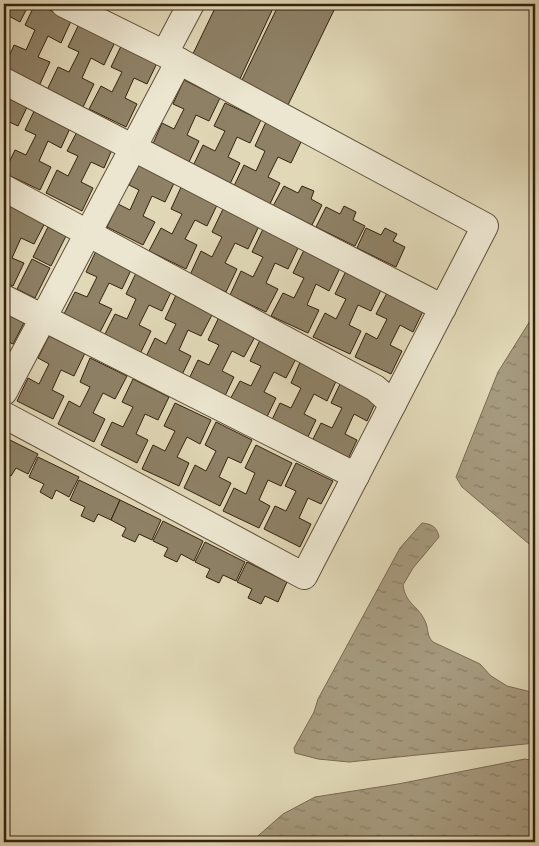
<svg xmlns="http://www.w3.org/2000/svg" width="539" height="846" viewBox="0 0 539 846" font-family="'IM FELL Great Primer',serif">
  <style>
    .water { fill: url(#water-ripples); stroke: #786a52 }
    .building { fill: #8e8166; stroke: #34220f }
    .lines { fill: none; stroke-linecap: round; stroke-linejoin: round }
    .minor-casing { stroke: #5f5039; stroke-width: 28 }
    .minor { stroke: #ece6d0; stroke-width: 26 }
  </style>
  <defs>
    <pattern id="water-ripples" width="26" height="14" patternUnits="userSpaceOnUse" patternTransform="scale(1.25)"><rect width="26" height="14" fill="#a69a7e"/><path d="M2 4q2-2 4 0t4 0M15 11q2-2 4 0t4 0" fill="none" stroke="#887d66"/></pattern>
  </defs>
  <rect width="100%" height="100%" fill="#e1d8b7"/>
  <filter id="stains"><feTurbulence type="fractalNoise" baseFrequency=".004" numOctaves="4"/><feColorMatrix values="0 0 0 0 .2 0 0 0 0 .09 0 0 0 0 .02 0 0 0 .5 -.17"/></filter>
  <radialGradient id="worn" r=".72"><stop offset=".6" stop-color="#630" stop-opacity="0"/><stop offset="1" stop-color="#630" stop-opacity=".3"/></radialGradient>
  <!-- water -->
  <g class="water">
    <path d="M535 313V549L462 487 456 477 498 372Z"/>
    <path d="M422 523C432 524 437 527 439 537L413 568 403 585C406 605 418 605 425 621 429 629 426 635 433 642L480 664 491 676 507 686 535 693V743L349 762 318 759 295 753 294 748 314 712 318 699 400 548Z"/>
    <path d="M525 759 535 761V842H251L283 814 315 797 398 784Z"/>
  </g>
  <!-- building -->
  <g class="building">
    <path d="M4 4H29L20 22 7 15 4 22Z"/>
    <path d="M35 4 72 19 61 43 48 36 38 57 50 62 39 86 4 68 14 45 26 50 35 30 25 25Z"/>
    <path d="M217 4H275L238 83 190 60Z"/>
    <path d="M279 4H337L287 107 240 84Z"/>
    <path d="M79 24 115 42 104 65 91 58 82 78 94 84 83 107 47 90 58 67 69 72 79 52 68 47Z"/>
    <path d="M4 38 10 41 4 54Z"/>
    <path d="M122 44 158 61 147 84 134 78 125 98 137 104 126 127 89 109 101 86 112 92 122 72 111 67Z"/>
    <path d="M184 80 220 98 209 121 196 115 187 135 199 141 188 164 152 146 162 123 174 129 184 109 173 104Z"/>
    <path d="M4 91 29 103 18 126 5 120 4 123Z"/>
    <path d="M225 103 261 120 250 143 237 137 228 157 240 163 229 186 192 168 203 145 215 151 225 131 214 126Z"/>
    <path d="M36 107 72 124 61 148 48 141 39 161 51 167 40 190 4 173 15 150 26 155 36 135 25 130Z"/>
    <path d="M266 122 302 140 291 163 278 157 268 177 280 183 269 206 233 188 244 165 256 171 265 151 255 146Z"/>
    <path d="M79 128 114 145 104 168 91 162 81 182 93 188 82 211 46 193 57 170 68 176 78 156 67 151Z"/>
    <path d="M140 161 176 179 165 202 152 196 143 216 155 222 143 245 107 227 118 204 130 210 139 190 129 185Z"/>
    <path d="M182 185 218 203 207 226 195 220 185 239 197 245 186 269 149 251 161 228 172 234 182 214 171 209Z"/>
    <path d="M284 186 298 193 302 186 314 191 311 199 322 205 312 225 273 206Z"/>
    <path d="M9 203 46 221 34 244 21 238 12 258 24 263 13 286 4 282V242L9 231 4 229V215Z"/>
    <path d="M344 206 356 212 353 220 365 226 355 246 316 227 326 207 340 214Z"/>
    <path d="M223 209 259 226 248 249 235 243 225 263 237 269 226 292 190 275 201 251 212 257 222 237 212 232Z"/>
    <path d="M48 227 66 236 51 266 33 257Z"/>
    <path d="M366 228 381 235 385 228 397 234 393 241 405 247 396 267 357 248Z"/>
    <path d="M263 229 299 246 288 269 275 263 266 283 278 289 266 312 230 295 241 271 253 277 263 257 252 252Z"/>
    <path d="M97 249 133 266 122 289 109 283 99 303 112 309 100 332 64 314 75 292 87 297 97 277 86 272Z"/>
    <path d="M304 250 340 268 329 291 316 284 307 305 319 310 308 333 271 316 283 293 294 298 304 278 293 273Z"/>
    <path d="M32 259 50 268 35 298 17 289Z"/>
    <path d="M137 271 173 288 162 311 149 305 139 325 151 331 140 354 104 336 115 314 127 319 136 299 126 294Z"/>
    <path d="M346 271 382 288 371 311 358 305 349 325 361 331 350 354 313 337 325 313 336 319 346 299 335 294Z"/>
    <path d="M388 291 424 309 413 332 400 325 390 345 402 351 391 374 355 357 366 333 377 339 387 319 376 314Z"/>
    <path d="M176 295 213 313 201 336 188 330 179 350 191 356 180 379 144 361 155 338 166 344 176 324 165 319Z"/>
    <path d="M6 309 26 319 13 344 4 340Z"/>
    <path d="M219 317 256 335 244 357 232 351 222 371 234 377 223 400 187 383 198 360 209 365 219 345 208 340Z"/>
    <path d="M49 336 85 353 74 376 61 370 52 390 64 396 53 419 17 401 28 378 39 384 49 364 38 358Z"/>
    <path d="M261 338 298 355 286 378 274 372 264 392 276 398 265 421 228 403 240 381 251 386 261 366 250 361Z"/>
    <path d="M90 358 127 376 115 399 103 393 93 413 105 419 94 442 58 424 69 401 80 407 90 387 80 382Z"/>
    <path d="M301 360 338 377 327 401 314 394 304 414 316 420 305 443 269 426 280 403 291 408 301 388 291 383Z"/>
    <path d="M133 379 169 397 158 420 145 414 136 434 148 440 137 463 101 445 112 422 123 427 133 407 122 402Z"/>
    <path d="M342 380 378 397 367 421 354 414 345 434 357 440 346 463 310 445 321 423 332 428 342 408 331 403Z"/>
    <path d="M175 403 211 420 200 444 187 437 177 457 189 463 179 486 142 469 153 445 165 451 175 431 164 426Z"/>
    <path d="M216 422 252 440 241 463 228 457 219 477 231 483 220 506 184 488 195 465 206 471 216 451 205 445Z"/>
    <path d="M4 437 38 454 28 474 16 468 11 476 4 472Z"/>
    <path d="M256 445 292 463 281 486 268 480 259 500 270 506 259 528 223 511 234 488 246 494 255 473 245 468Z"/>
    <path d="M38 457 79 477 69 497 56 490 52 499 40 492 44 484 29 477Z"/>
    <path d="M296 463 333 481 321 504 308 498 299 518 311 524 300 547 264 529 275 506 286 511 296 491 285 486Z"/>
    <path d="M79 480 120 500 111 520 98 514 94 522 81 516 85 507 70 500Z"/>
    <path d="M120 500 161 520 152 540 139 534 135 542 122 536 126 528 111 520Z"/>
    <path d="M163 521 203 541 194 561 181 554 177 562 164 556 168 548 153 541Z"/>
    <path d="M205 542 245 562 236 581 223 575 219 583 206 577 210 569 195 562Z"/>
    <path d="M247 562 287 582 278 602 265 596 261 604 248 598 252 589 237 582Z"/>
  </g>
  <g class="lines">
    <!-- minor casing -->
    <g class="minor-casing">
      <g id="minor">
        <path d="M165 53 191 4"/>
        <path d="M4 81 443 308"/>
        <path d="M4 188 375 388 393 404"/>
        <path d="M4 298 356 476"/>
        <path d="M4 392 179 61"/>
        <path d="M4 415 304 576 485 226 179 61 64 4"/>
      </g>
    </g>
    <!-- minor -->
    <use href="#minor" class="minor"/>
  </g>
  <!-- margin -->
  <rect width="539" height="846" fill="none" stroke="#e1d8b7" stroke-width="20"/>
  <rect x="5" y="5" width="529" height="836" fill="none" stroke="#34220f" stroke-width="2.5"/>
  <rect x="10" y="10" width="519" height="826" fill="none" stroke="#34220f"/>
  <rect width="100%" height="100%" filter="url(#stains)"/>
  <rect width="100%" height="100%" fill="url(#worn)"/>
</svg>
